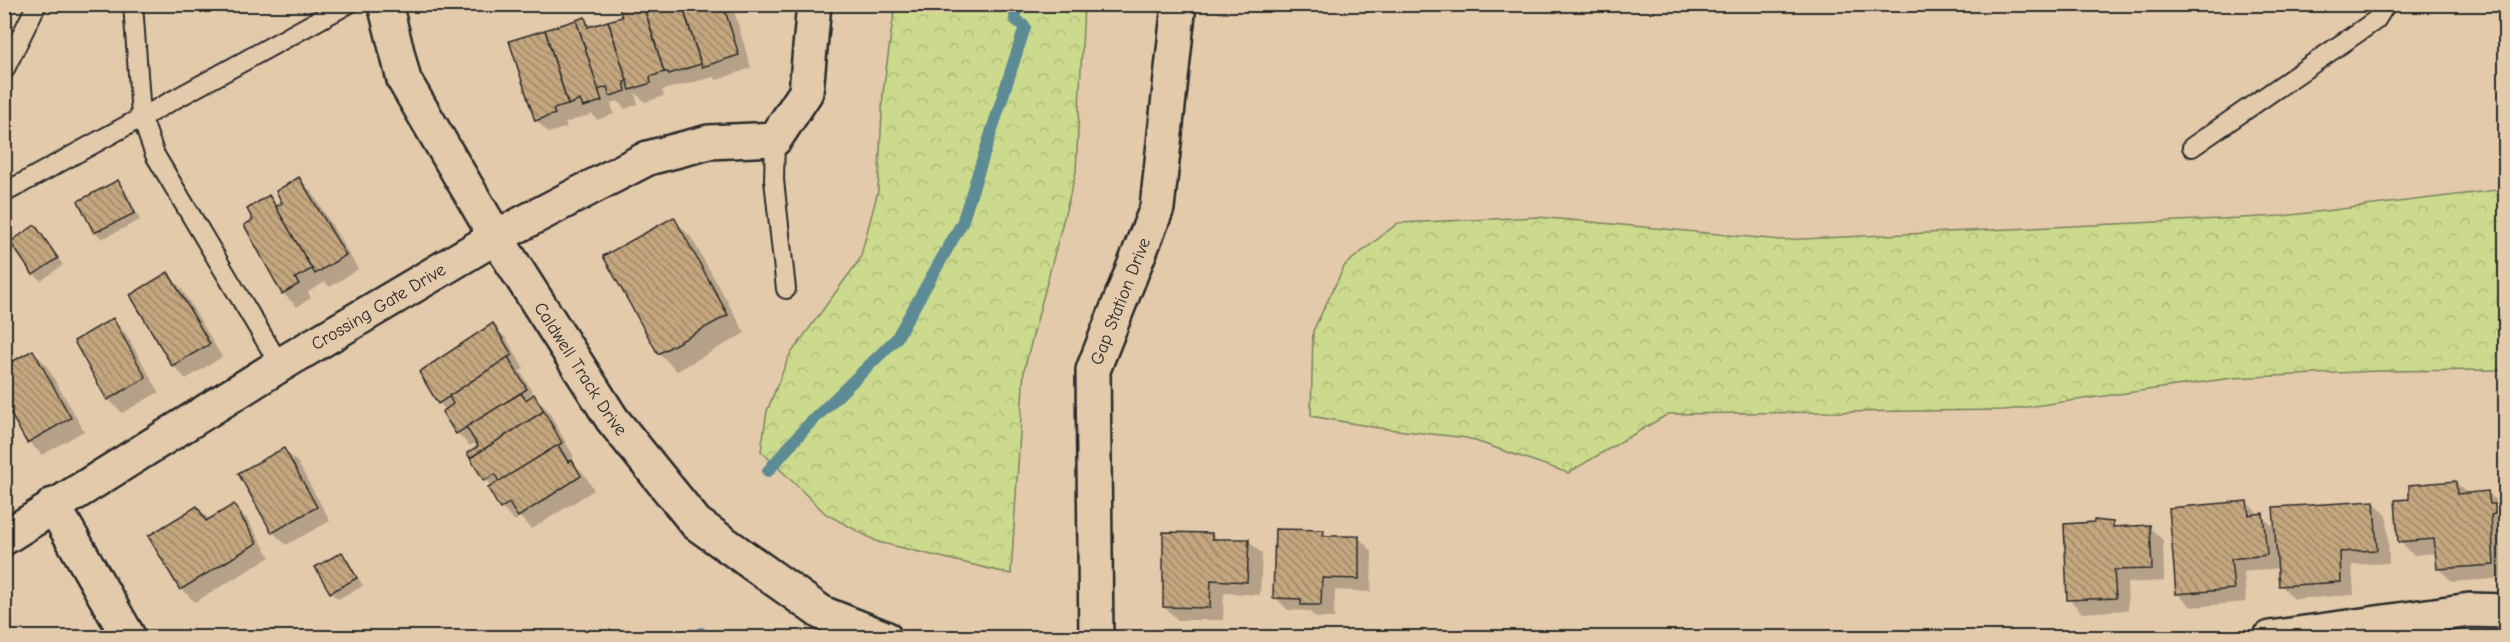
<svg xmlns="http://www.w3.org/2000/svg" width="2510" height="642" viewBox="0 0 2510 642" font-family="'Comic Neue',sans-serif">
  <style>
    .forest { fill: url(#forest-crowns); stroke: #7b825c; stroke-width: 1.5 }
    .shadow { fill: #0003 }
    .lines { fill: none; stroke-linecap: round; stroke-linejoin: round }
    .stream { stroke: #5d8b95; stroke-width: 12 }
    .building { fill: url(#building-back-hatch); stroke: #2b2b2b; stroke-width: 1.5 }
    .service-casing { stroke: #2b2b2b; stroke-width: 22 }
    .minor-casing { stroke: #2b2b2b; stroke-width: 38 }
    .service { stroke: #e3caab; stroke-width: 18 }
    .minor { stroke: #e3caab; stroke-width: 33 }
    .labels { text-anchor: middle; stroke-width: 6; stroke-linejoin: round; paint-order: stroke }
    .street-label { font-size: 18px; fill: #2b2b2b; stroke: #e3caab }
  </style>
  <defs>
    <pattern id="forest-crowns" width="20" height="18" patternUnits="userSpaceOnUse" patternTransform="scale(1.5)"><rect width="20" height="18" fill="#cbda8d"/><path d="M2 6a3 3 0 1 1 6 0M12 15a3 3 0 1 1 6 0" fill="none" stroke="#aebb7a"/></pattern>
    <pattern id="building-back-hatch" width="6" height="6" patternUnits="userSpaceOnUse" patternTransform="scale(1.5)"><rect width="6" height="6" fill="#c4a67f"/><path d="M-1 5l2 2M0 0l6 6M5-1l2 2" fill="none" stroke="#9f8768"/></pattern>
  </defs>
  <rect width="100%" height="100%" fill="#e3caab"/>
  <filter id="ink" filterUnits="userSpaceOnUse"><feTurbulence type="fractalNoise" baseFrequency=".0167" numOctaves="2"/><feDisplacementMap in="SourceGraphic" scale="12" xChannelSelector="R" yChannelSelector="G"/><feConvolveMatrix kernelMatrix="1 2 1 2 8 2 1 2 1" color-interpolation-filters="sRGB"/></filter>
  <g filter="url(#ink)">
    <!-- forest -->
    <g class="forest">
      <path d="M895 5H1084L1076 172 1024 370 1011 574 878 542 826 514 761 451 767 411 789 356 860 259 878 191 883 92Z"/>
      <path d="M2505 189V370L2377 371 2232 378 2006 410 1668 414 1568 473 1467 438 1379 428 1311 416 1313 331 1345 265 1398 223 1538 217 1781 240 2283 216Z"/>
    </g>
    <!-- shadow -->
    <g class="shadow">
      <path d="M625 4 658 6 732 4 751 68 717 80 714 77 662 90 664 96 645 102 635 93 638 104 625 109 618 101 611 103 614 114 597 120 592 114 565 123 567 127 549 133 536 120 584 18 593 27 624 18 620 6Z"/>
      <path d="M299 179 312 192 358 269 330 287 325 282 308 292 311 298 297 307 284 294 246 226 255 221 269 197 278 207 284 204Z"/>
      <path d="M118 182 125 189 140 220 102 239 95 232Z"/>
      <path d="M673 219 691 237 745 333 677 371 659 353Z"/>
      <path d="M35 227 63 265 41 281 34 274Z"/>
      <path d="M168 274 181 288 222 357 186 379 173 366 132 295Z"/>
      <path d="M4 314 10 322 4 326Z"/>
      <path d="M113 320 126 334 159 392 122 413 108 399 76 341Z"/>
      <path d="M492 325 506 338 524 369 520 371 538 401 547 409 574 457 571 459 572 462 585 475 594 490 532 529 520 517 515 521 501 508 490 489 492 487 480 472V446L477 442 470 446 457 433 446 410 439 403Z"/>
      <path d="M33 352 46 365 84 431 42 455 29 442Z"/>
      <path d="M284 450 298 463 330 521 286 545 273 532Z"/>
      <path d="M2456 482 2468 495 2488 492 2501 506 2502 514 2506 517V528H2504L2506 578 2452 582 2439 568 2437 553 2413 555 2400 542 2410 500Z"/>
      <path d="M2374 502 2387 516 2389 563 2352 565 2354 595 2294 599 2281 585 2279 568 2244 572 2246 602 2191 607 2178 594 2247 503 2276 529Z"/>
      <path d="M234 506 247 519 270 557 195 602 181 589 150 536 197 507 210 520Z"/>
      <path d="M2112 523 2118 528 2149 527 2163 540 2164 581 2127 583 2128 610 2082 613 2069 599Z"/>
      <path d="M1323 531 1329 537H1358L1372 551 1371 592 1335 590 1334 618H1316L1309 611 1288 610 1275 597Z"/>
      <path d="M1212 534 1217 540H1248L1262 554 1260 595 1224 593 1223 620H1178L1164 607Z"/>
      <path d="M342 554 348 560 363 586 338 599 331 593 317 567Z"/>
    </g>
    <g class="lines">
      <!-- stream -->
      <g class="stream">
        <path d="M768 471 807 426 896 339 962 223 1025 27 1015 19 1016 4"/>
        <path d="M699 638 701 633"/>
      </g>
    </g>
    <!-- building -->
    <g class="building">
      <path d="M643 4H652L653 7 682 4 701 64 669 74 668 72H664Z"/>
      <path d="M643 4 664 72 650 77 651 83 630 90 608 21 622 17 618 5Z"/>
      <path d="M682 4H723L739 55 702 67Z"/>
      <path d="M585 17 588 27 608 21 627 81 624 82 626 91 610 96 607 87 598 90 576 20Z"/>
      <path d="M576 20 602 101 583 107 580 100 568 105 545 30Z"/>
      <path d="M545 30 568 105 553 109 555 114 535 121 509 41Z"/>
      <path d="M299 177 346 255 315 274 275 207 282 203 276 191Z"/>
      <path d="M118 180 135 213 94 233 78 201Z"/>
      <path d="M269 195 312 269 295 278 299 284 282 294 244 225 253 220 247 209Z"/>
      <path d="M674 217 728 315 658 354 603 256Z"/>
      <path d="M35 225 58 258 33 275 10 242Z"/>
      <path d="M168 272 210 344 172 366 130 295Z"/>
      <path d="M113 318 146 378 107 400 74 341Z"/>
      <path d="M493 323 512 355 438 404 419 372Z"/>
      <path d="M33 350 71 418 27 443 4 402V366Z"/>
      <path d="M508 357 527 389 456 434 442 412 453 404 449 396Z"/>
      <path d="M521 393 526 400 534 394 544 411 470 458 467 453 478 446 466 427Z"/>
      <path d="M544 411 562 443 499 482 495 474 484 481 470 458Z"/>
      <path d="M558 445 568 462 572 460 581 476 518 517 509 503 500 509 488 488Z"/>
      <path d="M284 448 317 507 272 533 238 473Z"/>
      <path d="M2456 481 2457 494 2488 491 2490 504H2495V514L2491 515 2494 565 2437 569 2434 539 2398 542 2395 500 2409 499V485Z"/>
      <path d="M2247 501 2249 515 2263 513 2267 555 2231 559 2234 589 2176 594 2169 508Z"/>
      <path d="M2374 501 2377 550 2340 552 2341 582 2279 586 2273 507Z"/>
      <path d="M234 504 257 543 180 590 148 536 197 506 206 521Z"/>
      <path d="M2094 520 2113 522V527L2150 525 2152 569 2114 570 2116 598 2067 600 2064 524 2094 522Z"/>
      <path d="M1275 529 1324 530 1323 536H1359V579L1322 578 1321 605H1301V599L1273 598Z"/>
      <path d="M1163 532 1212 533V539H1249L1247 582 1211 580 1210 608 1163 607Z"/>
      <path d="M342 552 357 578 330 593 315 567Z"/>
    </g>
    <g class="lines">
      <!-- service casing -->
      <g class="service-casing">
        <g id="service">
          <path d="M133 4 141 116 155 155 280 365"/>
          <path d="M4 71 37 4"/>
          <path d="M775 139 774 180 786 289"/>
          <path d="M2192 147 2376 20 2386 4"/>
          <path d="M4 193 348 4"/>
        </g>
      </g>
      <!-- minor casing -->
      <g class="minor-casing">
        <g id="minor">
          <path id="s1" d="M385 4 404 80 496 237 612 419 696 523 822 613 885 638"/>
          <path d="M53 505 129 638"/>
          <path id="s2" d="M4 538 280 365 496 237 590 188 648 158 709 142 775 139 806 92 814 4"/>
          <path id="s3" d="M1096 638 1093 370 1157 208 1179 4"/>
          <path d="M2270 638 2470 610 2506 611"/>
        </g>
      </g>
      <!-- service -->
      <use href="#service" class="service"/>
      <!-- minor -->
      <use href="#minor" class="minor"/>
    </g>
  </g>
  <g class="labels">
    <!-- street labels -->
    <g class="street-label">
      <text dy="6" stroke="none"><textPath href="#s3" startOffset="342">Gap Station Drive</textPath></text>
      <text dy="6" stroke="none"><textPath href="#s2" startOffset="440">Crossing Gate Drive</textPath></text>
      <text dy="6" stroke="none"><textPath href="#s1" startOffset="417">Caldwell Track Drive</textPath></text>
    </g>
  </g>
  <!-- margin -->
  <rect width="2510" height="642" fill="none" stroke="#e3caab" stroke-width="24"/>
  <rect x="12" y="12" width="2486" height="618" fill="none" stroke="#2b2b2b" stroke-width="2" filter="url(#ink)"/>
</svg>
